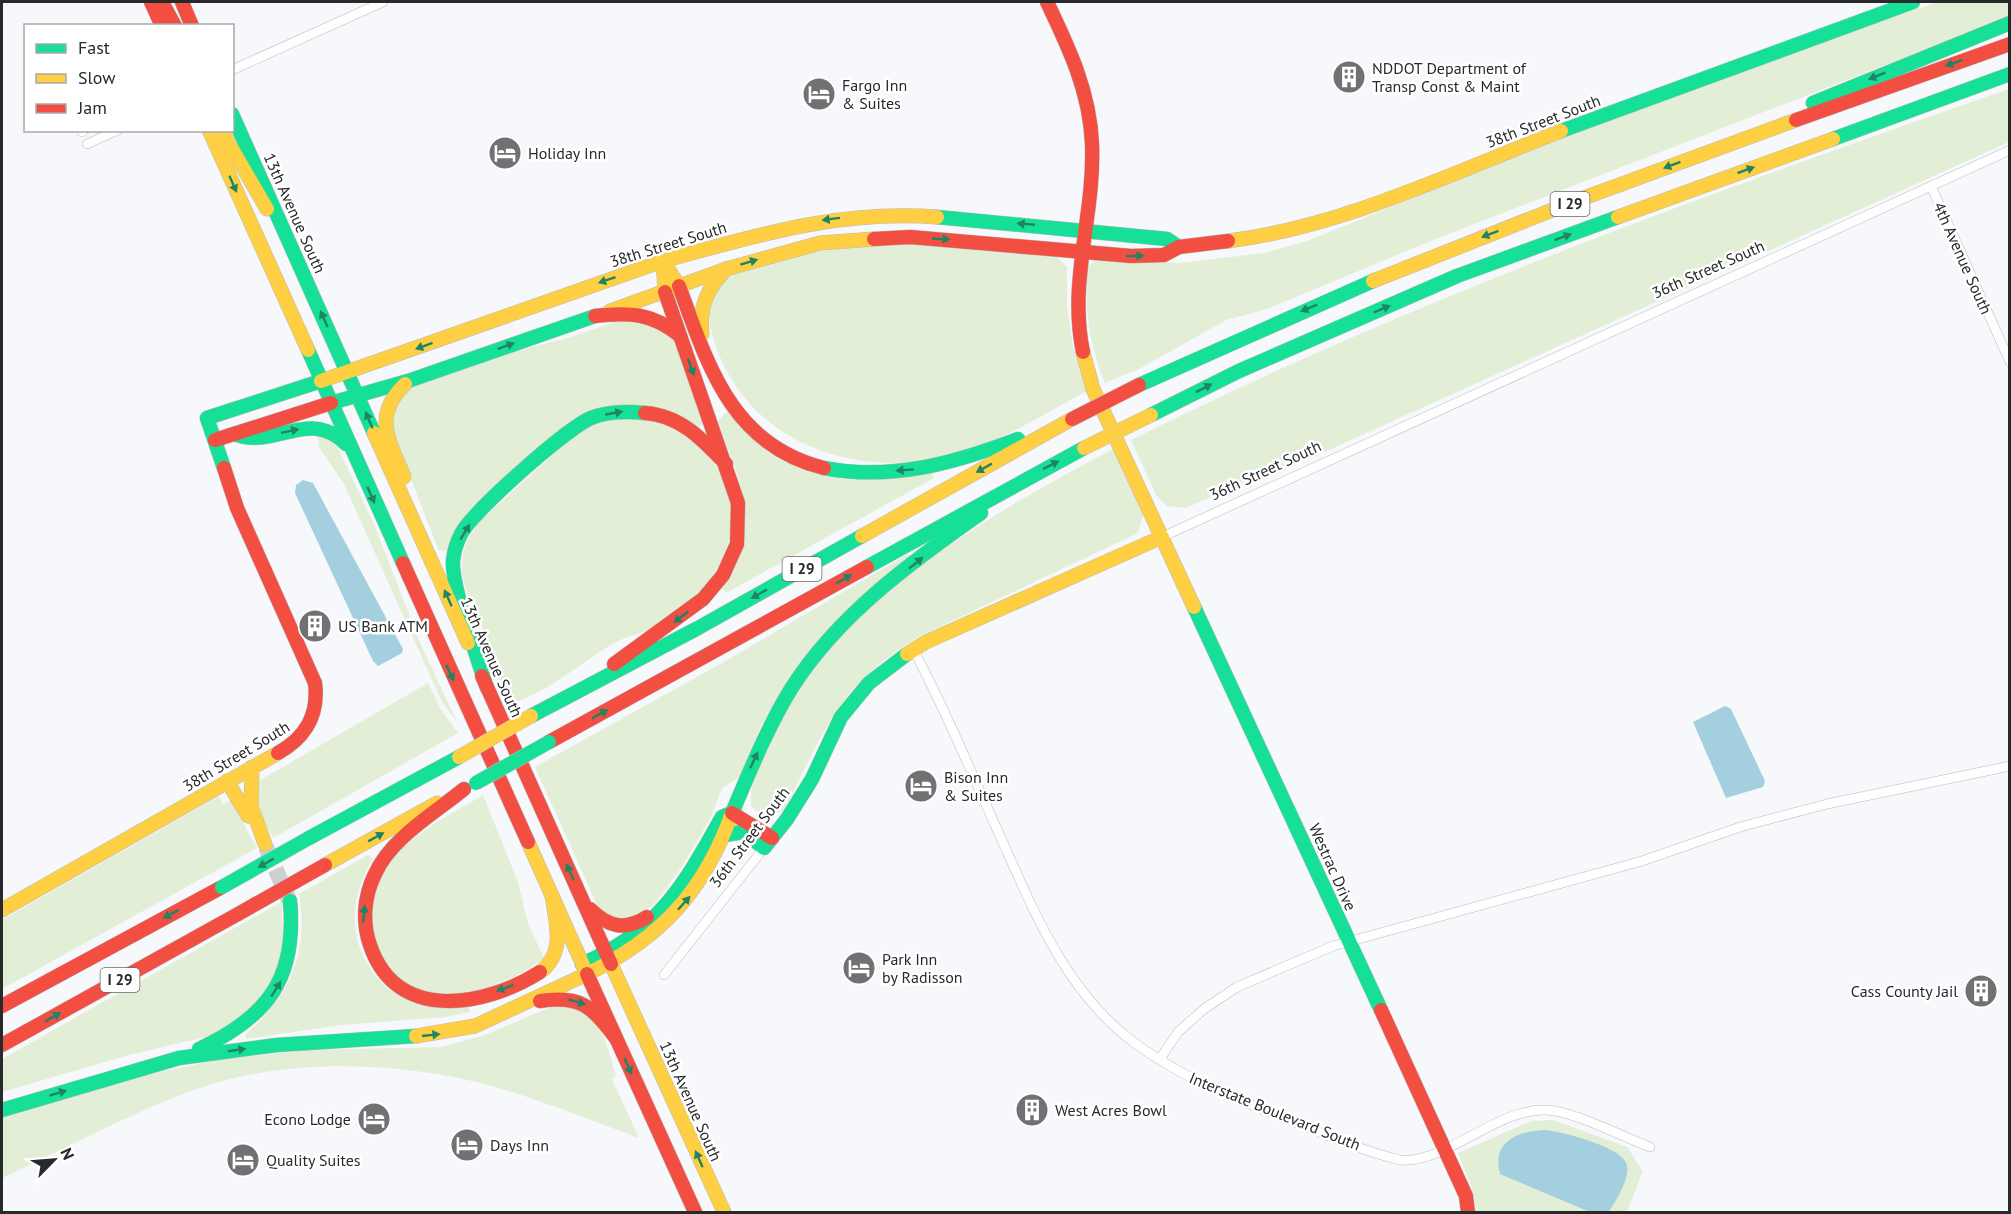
<svg xmlns="http://www.w3.org/2000/svg" width="2011" height="1214" viewBox="0 0 2011 1214" font-family="'PT Sans',sans-serif">
  <style>
    .green { fill: #e2eed5 }
    .water { fill: #a3cfdf }
    .lines { fill: none; stroke-linecap: round; stroke-linejoin: round }
    .highway-tunnel { stroke: #cdcfd1; stroke-width: 16; stroke-dasharray: 16 8; stroke-linecap: butt }
    .street-casing { stroke: #babbbd; stroke-width: 10 }
    .fast-casing { stroke: #babbbd; stroke-width: 15 }
    .slow-casing { stroke: #babbbd; stroke-width: 15 }
    .jam-casing { stroke: #babbbd; stroke-width: 15 }
    .street { stroke: #fefefe; stroke-width: 9 }
    .fast { stroke: #16e098; stroke-width: 14 }
    .slow { stroke: #ffcf43; stroke-width: 14 }
    .jam { stroke: #f24e42; stroke-width: 14 }
    .fast-bridge-casing { stroke: #c8c2c3; stroke-width: 15; stroke-linecap: butt }
    .slow-bridge-casing { stroke: #c8c2c3; stroke-width: 15; stroke-linecap: butt }
    .jam-bridge-casing { stroke: #c8c2c3; stroke-width: 15; stroke-linecap: butt }
    .fast-bridge { stroke: #16e098; stroke-width: 14 }
    .slow-bridge { stroke: #ffcf43; stroke-width: 14 }
    .jam-bridge { stroke: #f24e42; stroke-width: 14 }
    .oneway { fill: #1e8461 }
    .labels { text-anchor: middle; stroke-width: 5; stroke-linejoin: round; paint-order: stroke }
    .shield { fill: #fff; stroke: #68696a; stroke-width: 1.5 }
    .shield-label { font-size: 15px; font-weight: bold; fill: #27292a }
    .poi-label { font-size: 16px; fill: #27292a; stroke: #fff; text-anchor: start }
    .street-label { font-size: 16px; fill: #27292a; stroke: #fff }
  </style>
  <rect width="100%" height="100%" fill="#f6f8fb"/>
  <!-- green -->
  <g class="green">
    <path d="M1938 2H2009V17L1438 238 1267 309 1226 320 1141 368 1105 383C1090 347 1085 313 1087 274L1088 267 1096 259 1181 263 1264 253 1304 242 1578 132 1840 35Z"/>
    <path d="M2009 89V142L1298 464 1243 483 1186 508 1167 506 1156 495 1131 440C1414 299 1712 192 2009 89Z"/>
    <path d="M907 242 1055 255 1067 267V306L1073 347 1089 390C1047 412 1004 440 958 454 866 480 760 450 720 357 711 336 701 304 719 284 749 254 864 244 907 242Z"/>
    <path d="M641 319 667 329 682 351 705 422 699 427 595 410 449 550 439 551 389 423 390 411 403 392 413 386 501 355 571 337 620 320Z"/>
    <path d="M727 411 792 462 932 472 934 478 726 593 722 589C762 518 743 492 718 421Z"/>
    <path d="M622 417C661 418 698 433 718 468 756 534 713 591 656 626 645 633 630 635 618 641 597 652 578 668 557 681 542 691 525 698 509 706 499 685 495 662 487 640 470 591 443 568 481 520L578 432 598 422Z"/>
    <path d="M318 435 329 438 339 450 373 522 421 645 457 722 442 702 344 484 319 447Z"/>
    <path d="M1115 448 1144 513 1138 533 920 636C900 648 881 661 865 677 828 712 807 766 784 810L773 815 762 816 751 806C749 776 764 748 779 722 851 593 988 515 1115 448Z"/>
    <path d="M908 554 913 558 791 675 761 726 740 777 722 788 710 819 681 868 656 902 637 918 612 920 599 909 535 767 731 658Z"/>
    <path d="M428 683 441 710 458 733 273 838 254 806 257 782Z"/>
    <path d="M483 795 518 882 528 924 544 958C505 987 445 1010 401 979 381 965 375 951 372 927 370 904 370 886 385 867 410 834 449 816 483 795Z"/>
    <path d="M219 796 223 804 231 800 257 848 2 989V920Z"/>
    <path d="M368 855 373 859C351 894 347 936 372 971 378 979 389 992 399 995 417 1002 448 1002 468 1005L470 1012 445 1017 341 1025 246 1039 245 1035C290 994 309 955 299 894Z"/>
    <path d="M281 902 284 946 279 969 263 997 222 1033 129 1055 2 1092V1059Z"/>
    <path d="M555 1005C600 1005 605 1040 616 1075L612 1079 639 1138C589 1120 539 1099 488 1085 402 1062 294 1058 209 1085 140 1107 68 1148 2 1178V1116L139 1076 218 1060 309 1050 441 1047 485 1035Z"/>
    <path d="M1553 1120 1627 1147 1643 1171 1627 1212H1477L1473 1191 1458 1153 1532 1121Z"/>
  </g>
  <!-- water -->
  <g class="water">
    <path d="M303 480 313 483 403 649 402 653 378 666 373 661 295 493 296 485Z"/>
    <path d="M1725 706 1731 709 1765 781 1763 787 1726 798 1693 722Z"/>
    <path d="M1545 1130C1563 1132 1619 1146 1626 1163 1632 1175 1616 1201 1609 1211L1590 1212 1500 1174C1491 1141 1519 1131 1545 1130Z"/>
  </g>
  <g class="lines">
    <!-- highway-tunnel -->
    <path class="highway-tunnel" d="M266 847 289 900"/>
    <!-- street casing -->
    <g class="street-casing">
      <g id="street">
        <path d="M232 70 383 2"/>
        <path d="M82 132 84 130"/>
        <path d="M87 144 118 130"/>
        <path d="M1931 186 2010 362"/>
        <path d="M1162 537 2010 150"/>
        <path d="M913 649C946 710 972 775 1001 838 1034 912 1067 994 1136 1044 1179 1075 1227 1096 1277 1115 1317 1131 1358 1150 1400 1160 1446 1164 1496 1108 1546 1110 1574 1111 1623 1137 1650 1147"/>
        <path d="M664 975 764 848"/>
        <path d="M1160 1059 1178 1032 1204 1009 1237 987 1333 946 1642 861 1740 827 1827 804 2010 766"/>
      </g>
    </g>
    <!-- fast casing -->
    <g class="fast-casing">
      <g id="fast">
        <path d="M1813 103 2010 23"/>
        <path d="M232 114 374 433"/>
        <path d="M1561 131 1913 2"/>
        <path d="M1833 139 2010 74"/>
        <path d="M937 217 1167 239 1179 247"/>
        <path d="M308 350 403 563"/>
        <path d="M1139 385 1373 281"/>
        <path d="M331 403 408 381 595 316"/>
        <path d="M1151 415 1239 371 1457 276 1618 217"/>
        <path d="M234 434C275 450 309 407 346 444"/>
        <path d="M224 468 207 418 321 381"/>
        <path d="M824 468C892 481 955 463 1018 439"/>
        <path d="M867 567 1084 448"/>
        <path d="M1194 607 1381 1010"/>
        <path d="M487 688C478 659 451 586 453 560 454 552 458 540 461 534 473 511 567 428 591 418 608 411 626 411 645 413"/>
        <path d="M531 716 698 628 862 536"/>
        <path d="M732 813C750 771 767 728 791 689 837 616 911 562 981 513"/>
        <path d="M725 835 743 832 764 848 787 819 812 779 841 717 869 683 907 654"/>
        <path d="M309 838 459 757"/>
        <path d="M582 964C658 931 683 887 722 817L729 814"/>
        <path d="M199 1049C268 1017 297 978 290 901"/>
        <path d="M2 1110 179 1058 277 1045 416 1036"/>
      </g>
    </g>
    <!-- slow casing -->
    <g class="slow-casing">
      <g id="slow">
        <path d="M209 130 308 350"/>
        <path d="M221 130 267 209"/>
        <path d="M1618 217 1833 139"/>
        <path d="M1228 241C1342 227 1454 172 1561 131"/>
        <path d="M1373 281 1570 203 1796 120"/>
        <path d="M665 292 663 261C758 235 837 210 937 217"/>
        <path d="M610 311 726 269 820 243 874 239"/>
        <path d="M702 334C699 306 707 289 726 269"/>
        <path d="M1083 352 1093 389 1194 607"/>
        <path d="M321 381 663 261 679 286"/>
        <path d="M374 433 468 643"/>
        <path d="M404 477C389 440 372 416 405 384"/>
        <path d="M862 536 1072 419"/>
        <path d="M907 654 926 642 1162 537"/>
        <path d="M252 767 251 806 265 844"/>
        <path d="M227 781 248 816"/>
        <path d="M528 842 587 974C661 938 704 891 732 813"/>
        <path d="M325 865 437 803"/>
        <path d="M2 910 278 753"/>
        <path d="M611 964 724 1212"/>
        <path d="M540 972C566 953 556 923 552 896"/>
        <path d="M416 1036 475 1026 587 974"/>
      </g>
    </g>
    <!-- jam casing -->
    <g class="jam-casing">
      <g id="jam">
        <path d="M151 2 162 26"/>
        <path d="M162 2 175 26"/>
        <path d="M182 2 192 26"/>
        <path d="M1047 2C1069 48 1090 92 1092 144 1095 215 1068 281 1083 352"/>
        <path d="M1796 120 2010 44"/>
        <path d="M874 239 910 237 1131 256 1164 255 1179 247 1228 241"/>
        <path d="M679 286C708 365 731 445 824 468"/>
        <path d="M595 316C629 312 652 313 679 335"/>
        <path d="M645 413C680 415 703 440 726 464"/>
        <path d="M215 440 331 403"/>
        <path d="M224 468 237 508 315 683C319 715 306 737 278 753"/>
        <path d="M403 563 528 842"/>
        <path d="M614 664 703 599 723 575 737 544 738 503 665 292"/>
        <path d="M482 676 611 964"/>
        <path d="M549 742 867 567"/>
        <path d="M464 789C435 813 391 838 375 874 364 896 362 922 370 945 396 1023 485 1007 540 972"/>
        <path d="M732 813 772 838"/>
        <path d="M590 909C608 927 625 931 647 917"/>
        <path d="M587 974 695 1212"/>
        <path d="M540 1001C580 995 592 1006 615 1037"/>
        <path d="M2 1006 222 887"/>
        <path d="M1381 1010 1466 1196 1468 1212"/>
        <path d="M2 1045 238 914"/>
      </g>
    </g>
    <!-- street -->
    <use href="#street" class="street"/>
    <!-- fast -->
    <use href="#fast" class="fast"/>
    <!-- slow -->
    <use href="#slow" class="slow"/>
    <!-- jam -->
    <use href="#jam" class="jam"/>
    <!-- fast-bridge casing -->
    <g class="fast-bridge-casing">
      <g id="fast-bridge">
        <path d="M476 783 549 742"/>
        <path d="M222 887 309 838"/>
      </g>
    </g>
    <!-- slow-bridge casing -->
    <g class="slow-bridge-casing">
      <g id="slow-bridge">
        <path d="M1084 448 1151 415"/>
        <path d="M459 757 531 716"/>
      </g>
    </g>
    <!-- jam-bridge casing -->
    <g class="jam-bridge-casing">
      <g id="jam-bridge">
        <path d="M1072 419 1139 385"/>
        <path d="M238 914 325 865"/>
      </g>
    </g>
    <!-- fast-bridge -->
    <use href="#fast-bridge" class="fast-bridge"/>
    <!-- slow-bridge -->
    <use href="#slow-bridge" class="slow-bridge"/>
    <!-- jam-bridge -->
    <use href="#jam-bridge" class="jam-bridge"/>
  </g>
  <!-- one-way arrows -->
  <defs><path id="oneway-solid" d="M-6-.8H1V-3.2L6.5 0L1 3.2V.8H-6Z" transform="scale(1.5)"/></defs>
  <g class="oneway">
    <use href="#oneway-solid" transform="translate(1954 63) rotate(160)"/>
    <use href="#oneway-solid" transform="translate(1877 76) rotate(158)"/>
    <use href="#oneway-solid" transform="translate(1672 165) rotate(159)"/>
    <use href="#oneway-solid" transform="translate(1746 170) rotate(-20)"/>
    <use href="#oneway-solid" transform="translate(233 184) rotate(66)"/>
    <use href="#oneway-solid" transform="translate(831 219) rotate(173)"/>
    <use href="#oneway-solid" transform="translate(1026 224) rotate(-175)"/>
    <use href="#oneway-solid" transform="translate(1490 234) rotate(159)"/>
    <use href="#oneway-solid" transform="translate(1563 237) rotate(-20)"/>
    <use href="#oneway-solid" transform="translate(941 239) rotate(3)"/>
    <use href="#oneway-solid" transform="translate(1135 256) rotate(-1)"/>
    <use href="#oneway-solid" transform="translate(749 262) rotate(-17)"/>
    <use href="#oneway-solid" transform="translate(607 280) rotate(161)"/>
    <use href="#oneway-solid" transform="translate(1309 308) rotate(157)"/>
    <use href="#oneway-solid" transform="translate(1382 309) rotate(-23)"/>
    <use href="#oneway-solid" transform="translate(324 319) rotate(-114)"/>
    <use href="#oneway-solid" transform="translate(424 346) rotate(160)"/>
    <use href="#oneway-solid" transform="translate(506 346) rotate(-20)"/>
    <use href="#oneway-solid" transform="translate(691 367) rotate(70)"/>
    <use href="#oneway-solid" transform="translate(1204 388) rotate(-27)"/>
    <use href="#oneway-solid" transform="translate(614 413) rotate(-10)"/>
    <use href="#oneway-solid" transform="translate(369 420) rotate(-113)"/>
    <use href="#oneway-solid" transform="translate(290 431) rotate(-12)"/>
    <use href="#oneway-solid" transform="translate(1051 465) rotate(-27)"/>
    <use href="#oneway-solid" transform="translate(984 468) rotate(151)"/>
    <use href="#oneway-solid" transform="translate(905 470) rotate(176)"/>
    <use href="#oneway-solid" transform="translate(371 495) rotate(66)"/>
    <use href="#oneway-solid" transform="translate(465 532) rotate(-59)"/>
    <use href="#oneway-solid" transform="translate(916 563) rotate(-39)"/>
    <use href="#oneway-solid" transform="translate(844 579) rotate(-29)"/>
    <use href="#oneway-solid" transform="translate(759 594) rotate(151)"/>
    <use href="#oneway-solid" transform="translate(448 598) rotate(-114)"/>
    <use href="#oneway-solid" transform="translate(681 617) rotate(142)"/>
    <use href="#oneway-solid" transform="translate(450 673) rotate(65)"/>
    <use href="#oneway-solid" transform="translate(600 714) rotate(-29)"/>
    <use href="#oneway-solid" transform="translate(754 760) rotate(-65)"/>
    <use href="#oneway-solid" transform="translate(376 837) rotate(-29)"/>
    <use href="#oneway-solid" transform="translate(266 863) rotate(151)"/>
    <use href="#oneway-solid" transform="translate(570 872) rotate(-114)"/>
    <use href="#oneway-solid" transform="translate(684 903) rotate(-48)"/>
    <use href="#oneway-solid" transform="translate(171 914) rotate(152)"/>
    <use href="#oneway-solid" transform="translate(364 914) rotate(-85)"/>
    <use href="#oneway-solid" transform="translate(505 988) rotate(160)"/>
    <use href="#oneway-solid" transform="translate(276 989) rotate(-58)"/>
    <use href="#oneway-solid" transform="translate(577 1002) rotate(16)"/>
    <use href="#oneway-solid" transform="translate(53 1017) rotate(-29)"/>
    <use href="#oneway-solid" transform="translate(431 1035) rotate(-6)"/>
    <use href="#oneway-solid" transform="translate(237 1050) rotate(-8)"/>
    <use href="#oneway-solid" transform="translate(628 1066) rotate(66)"/>
    <use href="#oneway-solid" transform="translate(58 1093) rotate(-17)"/>
    <use href="#oneway-solid" transform="translate(699 1159) rotate(-114)"/>
  </g>
  <!-- icons -->
  <defs>
    <g id="building-disc" transform="scale(1.725)"><circle r="9.5" fill="#6f7173" stroke="#fff"/><path d="M-4-6H4V6H1V3H-1V6H-4ZM-2.5-4.3h1.7v1.8h-1.7ZM.8-4.3h1.7v1.8H.8ZM-2.5-1h1.7V.8h-1.7ZM.8-1h1.7V.8H.8Z" fill="#fff"/></g>
    <g id="hotel-disc" transform="scale(1.725)"><circle r="9.5" fill="#6f7173" stroke="#fff"/><path d="M-6-4.5h1.5V1H6V5H4.5V3h-9V5H-6ZM-4 0a1.8 1.8 0 1 1 3.6 0ZM.5 0V-2.5h3Q6-2.5 6 0Z" fill="#fff"/></g>
  </defs>
  <g fill-rule="evenodd">
    <use href="#building-disc" x="1349" y="77"/>
    <use href="#hotel-disc" x="819" y="94"/>
    <use href="#hotel-disc" x="505" y="153"/>
    <use href="#building-disc" x="315" y="626"/>
    <use href="#hotel-disc" x="921" y="786"/>
    <use href="#hotel-disc" x="859" y="968"/>
    <use href="#building-disc" x="1981" y="991"/>
    <use href="#building-disc" x="1032" y="1110"/>
    <use href="#hotel-disc" x="374" y="1119"/>
    <use href="#hotel-disc" x="467" y="1145"/>
    <use href="#hotel-disc" x="243" y="1160"/>
  </g>
  <g class="labels">
    <!-- shield labels -->
    <g class="shield">
      <rect x="1550.5" y="192" width="39" height="24" rx="4.5"/>
      <rect x="782.5" y="557" width="39" height="24" rx="4.5"/>
      <rect x="100.5" y="968" width="39" height="24" rx="4.5"/>
    </g>
    <g class="shield-label">
      <text x="1570" y="209">I 29</text>
      <text x="802" y="574">I 29</text>
      <text x="120" y="985">I 29</text>
    </g>
    <!-- poi labels -->
    <g class="poi-label">
      <text x="1372" y="74">NDDOT Department of<tspan x="1372" dy="18">Transp Const &amp; Maint</tspan></text>
      <text x="842" y="91">Fargo Inn<tspan x="842" dy="18">&amp; Suites</tspan></text>
      <text x="528" y="159">Holiday Inn</text>
      <text x="338" y="632">US Bank ATM</text>
      <text x="944" y="783">Bison Inn<tspan x="944" dy="18">&amp; Suites</tspan></text>
      <text x="882" y="965">Park Inn<tspan x="882" dy="18">by Radisson</tspan></text>
      <text x="1958" y="997" text-anchor="end">Cass County Jail</text>
      <text x="1055" y="1116">West Acres Bowl</text>
      <text x="351" y="1125" text-anchor="end">Econo Lodge</text>
      <text x="490" y="1151">Days Inn</text>
      <text x="266" y="1166">Quality Suites</text>
    </g>
    <!-- street labels -->
    <g class="street-label">
      <text transform="translate(1543 121) rotate(-21)" y="6">38th Street South</text>
      <text transform="translate(295 213) rotate(66)" y="6">13th Avenue South</text>
      <text transform="translate(668 244) rotate(-17)" y="6">38th Street South</text>
      <text transform="translate(1963 258) rotate(66)" y="6">4th Avenue South</text>
      <text transform="translate(1708 269) rotate(-24)" y="6">36th Street South</text>
      <text transform="translate(1265 470) rotate(-25)" y="6">36th Street South</text>
      <text transform="translate(492 657) rotate(66)" y="6">13th Avenue South</text>
      <text transform="translate(236 756) rotate(-31)" y="6">38th Street South</text>
      <text transform="translate(749 837) rotate(-53)" y="6">36th Street South</text>
      <text transform="translate(1333 867) rotate(66)" y="6">Westrac Drive</text>
      <text transform="translate(691 1101) rotate(66)" y="6">13th Avenue South</text>
      <text transform="translate(1275 1111) rotate(22)" y="6">Interstate Boulevard South</text>
    </g>
  </g>
  <!-- border -->
  <rect width="2011" height="1214" fill="none" stroke="#27292a" stroke-width="6"/>
  <!-- legend -->
  <rect x="24" y="24" width="210" height="108" fill="#ffffff" stroke="#a9a9aa" stroke-width="1.5"/>
  <rect x="36" y="44" width="30" height="9" fill="#16e098" stroke="#a9a9aa" stroke-width="1.5"/>
  <text x="78" y="54" font-size="18" fill="#27292a">Fast</text>
  <rect x="36" y="74" width="30" height="9" fill="#ffcf43" stroke="#a9a9aa" stroke-width="1.5"/>
  <text x="78" y="84" font-size="18" fill="#27292a">Slow</text>
  <rect x="36" y="104" width="30" height="9" fill="#f24e42" stroke="#a9a9aa" stroke-width="1.5"/>
  <text x="78" y="114" font-size="18" fill="#27292a">Jam</text>
  <!-- north arrow -->
  <g transform="translate(54 1160) rotate(65)" stroke="#ffffff" stroke-width="4.5" paint-order="stroke">
  <path d="M0-4.5L10 22L0 15L-10 22Z" fill="#27292a"/>
  <text y="-9" font-size="16" font-weight="bold" text-anchor="middle" fill="#27292a">N</text>
  </g>
</svg>
